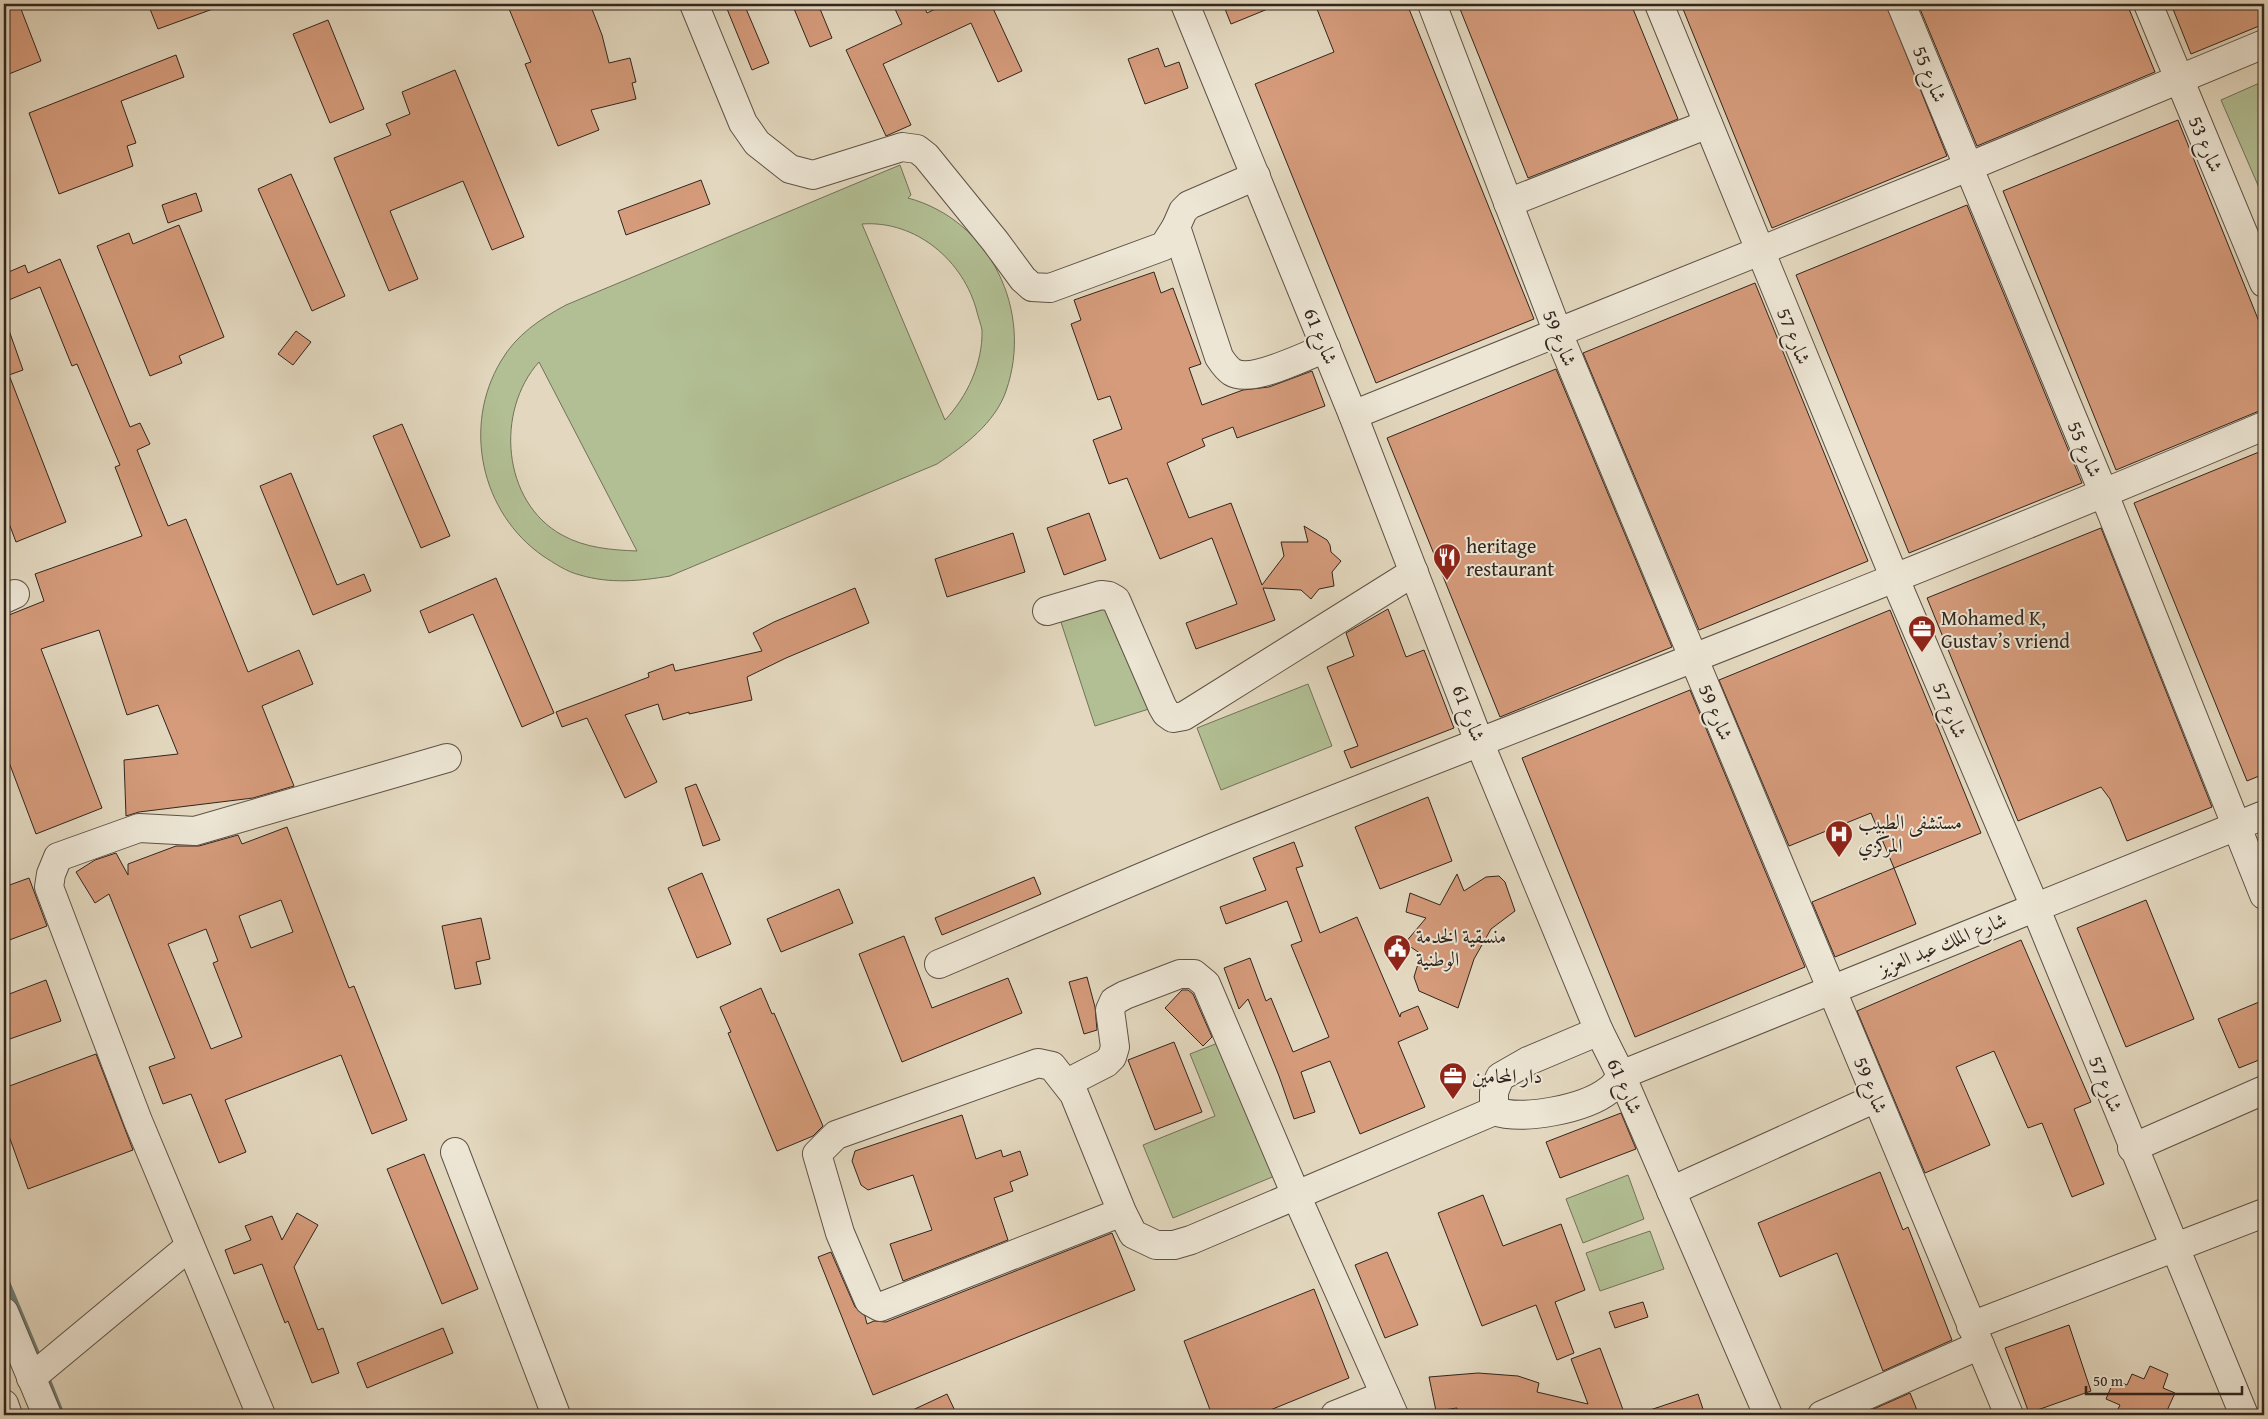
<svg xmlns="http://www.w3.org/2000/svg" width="2268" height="1419" viewBox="0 0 2268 1419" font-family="'Gentium Book Plus',Amiri,serif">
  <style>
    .green { fill: #b2bf94; stroke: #727259; fill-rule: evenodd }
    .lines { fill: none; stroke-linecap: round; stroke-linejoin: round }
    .stream { stroke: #6d7e75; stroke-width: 6 }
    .building { fill: #d59b7b; stroke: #32251e; fill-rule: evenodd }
    .minor-casing { stroke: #5e5246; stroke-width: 30 }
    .minor { stroke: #ede6d5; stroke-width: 28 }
    .labels { text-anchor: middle; stroke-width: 4; stroke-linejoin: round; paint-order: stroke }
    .street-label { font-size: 20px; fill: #32251e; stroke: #ede6d5 }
    .poi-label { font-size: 20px; fill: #32251e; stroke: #ede6d5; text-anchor: start }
  </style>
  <rect width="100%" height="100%" fill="#e3d8bf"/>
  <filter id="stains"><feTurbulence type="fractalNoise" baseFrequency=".004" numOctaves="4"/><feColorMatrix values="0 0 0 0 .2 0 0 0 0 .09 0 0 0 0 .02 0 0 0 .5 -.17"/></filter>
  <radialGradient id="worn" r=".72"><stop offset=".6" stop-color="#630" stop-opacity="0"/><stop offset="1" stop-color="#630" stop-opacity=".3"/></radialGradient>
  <!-- green -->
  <g class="green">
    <path d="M2264 81V199L2221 100Z"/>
    <path d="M900 165 911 195 908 198C990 220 1034 311 1006 391 995 423 964 446 937 464L670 576C640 581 610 584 580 575 567 572 554 563 543 556 481 513 462 426 501 361 516 335 540 319 566 305ZM862 224C916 220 964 261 977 312 978 317 981 324 982 330 983 363 967 397 945 420ZM539 362 637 551C612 550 585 548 562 535 502 502 495 411 539 362Z"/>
    <path d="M1113 589 1152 708 1095 726 1056 607Z"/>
    <path d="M1308 684 1332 746 1221 790 1197 728Z"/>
    <path d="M1228 1039 1282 1173 1173 1218 1143 1145 1215 1116 1190 1054Z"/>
    <path d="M1628 1175 1644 1219 1583 1243 1566 1199Z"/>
    <path d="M1650 1231 1664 1269 1600 1291 1586 1253Z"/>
  </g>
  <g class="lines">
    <!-- stream -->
    <g class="stream">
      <path d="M4 1275 40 1361"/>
      <path d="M46 1375 62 1415"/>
    </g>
  </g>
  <!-- building -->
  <g class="building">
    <path d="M4 4H19L41 61 4 76Z"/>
    <path d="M148 4H221V6L158 29Z"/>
    <path d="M507 4H590L602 35 609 63 630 58 636 82 632 83 636 99 591 110 599 130 558 146 525 64 531 62Z"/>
    <path d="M725 4H744L769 63 752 70Z"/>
    <path d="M792 4H818L832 38 810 47Z"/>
    <path d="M905 4H923L927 13 946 4H991L1022 71 998 82 971 23 883 64 911 125 886 136 846 50 902 24 895 9Z"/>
    <path d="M1223 4H1280L1231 24Z"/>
    <path d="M1315 4H1407L1534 319 1376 383 1255 84 1334 52Z"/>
    <path d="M1458 4H1631L1678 119 1528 178Z"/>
    <path d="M1681 4H1886L1947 156 1772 228Z"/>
    <path d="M1918 4H2127L2155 72 1977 146Z"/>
    <path d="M2171 4H2264V24L2191 54Z"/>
    <path d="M328 20 364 109 330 123 293 34Z"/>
    <path d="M1158 48 1165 67 1179 62 1188 88 1145 104 1128 59Z"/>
    <path d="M176 55 184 77 121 101 136 143 127 146 133 166 59 194 29 113Z"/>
    <path d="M455 70 524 237 492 250 463 181 390 211 418 279 389 291 334 158 391 135 386 124 410 114 402 92Z"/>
    <path d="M2178 120 2264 334V409L2116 470 2003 191Z"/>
    <path d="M291 174 345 296 312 311 258 189Z"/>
    <path d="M701 180 710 204 626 235 618 211Z"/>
    <path d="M196 193 202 211 168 223 162 205Z"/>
    <path d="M1967 205 2082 483 1909 553 1796 275Z"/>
    <path d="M179 225 224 337 179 356 182 363 150 376 97 246 129 233 133 244Z"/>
    <path d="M60 259 130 427 140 423 150 444 137 450 168 526 186 519 248 672 299 650 313 684 262 706 294 786 253 798 139 812 126 816 124 760 178 754 158 705 127 715 99 630 41 649 102 808 36 834 4 749V617L44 601 35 574 142 536 115 467 120 465 77 364 72 366 40 287 4 302V274L25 265 28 273Z"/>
    <path d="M1154 272 1161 293 1173 288 1201 364 1189 368 1202 405 1243 390 1269 387 1312 371 1325 406 1237 438 1233 427 1202 439 1205 446 1167 463 1189 518 1231 503 1262 585 1284 556 1281 542H1308L1304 526 1327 540 1330 545 1331 552 1341 561 1332 572 1334 586 1319 589 1311 599 1301 590 1263 588 1275 620 1196 649 1186 623 1237 604 1212 538 1160 559 1127 478 1109 484 1093 440 1122 429 1110 396 1098 400 1071 324 1081 320 1074 300Z"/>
    <path d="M1755 283 1868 561 1699 630 1583 353Z"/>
    <path d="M4 322H6L23 370 9 375 66 522 16 542 4 510Z"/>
    <path d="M296 331 311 342 293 365 278 354Z"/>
    <path d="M1556 369 1672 647 1500 717 1387 438Z"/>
    <path d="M402 424 450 536 421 548 373 436Z"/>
    <path d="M2264 450V774L2247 781 2134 503Z"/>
    <path d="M291 473 337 585 364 574 371 591 313 615 260 486Z"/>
    <path d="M1089 513 1106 560 1064 575 1047 528Z"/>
    <path d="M2101 528 2212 807 2127 841 2110 799 2101 787 2018 821 1927 598Z"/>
    <path d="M1013 533 1025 572 947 597 935 559Z"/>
    <path d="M496 578 554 713 522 727 473 614 429 633 420 611Z"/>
    <path d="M855 588 869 623 786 658 747 677 752 700 689 714V712L663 720 658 704 625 715 657 782 625 798 587 718 562 727 556 712 649 677 648 673 673 664 675 671 762 651 753 633 774 622Z"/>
    <path d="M1388 609 1406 657 1424 650 1454 728 1351 768 1344 751 1358 746 1327 667 1354 656 1346 633Z"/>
    <path d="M1890 610 1981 833 1894 868 1871 813 1789 846 1719 680Z"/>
    <path d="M1690 690 1805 967 1635 1037 1522 758Z"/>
    <path d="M696 784 720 840 703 846 685 788Z"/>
    <path d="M1428 797 1452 861 1380 889 1355 827Z"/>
    <path d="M287 827 349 988 354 986 407 1120 372 1134 341 1055 225 1100 246 1152 219 1163 191 1094 163 1104 149 1067 175 1058 109 894 95 903 76 872 95 860 116 853 128 875V864L176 846H199L238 835 242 844ZM281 900 293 932 251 948 239 916ZM206 929 218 961 213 963 242 1037 211 1049 168 944Z"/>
    <path d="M1294 842 1303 866 1296 868 1320 933 1357 917 1400 1017 1401 1013 1418 1006 1428 1029 1398 1042 1425 1107 1360 1134 1330 1061 1301 1072 1315 1112 1294 1119 1279 1076 1248 999 1239 1009 1224 968 1250 958 1266 1001 1271 998 1293 1052 1329 1037 1291 945 1302 941 1287 901 1226 924 1220 907 1266 890 1253 858Z"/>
    <path d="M1894 868 1916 924 1835 957 1812 902Z"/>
    <path d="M702 873 731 944 697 958 668 888Z"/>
    <path d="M1457 874 1464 891 1486 877 1499 876 1505 882 1515 911 1491 929 1474 959 1458 1008 1419 991 1414 977 1421 954 1405 943 1426 918 1406 912 1410 893 1440 905Z"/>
    <path d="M1034 877 1041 894 942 935 935 918Z"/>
    <path d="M29 878 47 926 4 942V887Z"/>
    <path d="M839 889 853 923 781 952 767 919Z"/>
    <path d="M2146 900 2194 1019 2126 1047 2077 928Z"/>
    <path d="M481 918 490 959 476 962 481 984 455 989 442 926Z"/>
    <path d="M904 936 932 1008 1008 978 1022 1013 902 1062 859 954Z"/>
    <path d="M2021 940 2091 1102 2074 1109 2104 1184 2072 1197 2042 1123 2028 1128 1994 1051 1956 1067 1990 1145 1925 1173 1857 1011Z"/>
    <path d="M1087 977 1095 1007 1097 1030 1084 1034 1069 982Z"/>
    <path d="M46 980 61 1021 4 1041V996Z"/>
    <path d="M761 988 772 1014 774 1013 823 1126 813 1136 777 1151 728 1033 731 1032 720 1007Z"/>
    <path d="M1182 990H1188L1193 994 1212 1037 1203 1046 1165 1008Z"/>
    <path d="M2264 1000V1058L2239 1068 2218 1019Z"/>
    <path d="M1174 1042 1202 1112 1155 1130 1128 1060Z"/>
    <path d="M96 1054 133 1150 28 1189 4 1122V1088Z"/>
    <path d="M1621 1113 1636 1149 1560 1178 1546 1142Z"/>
    <path d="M962 1115 976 1159 1001 1150 1003 1157 1020 1151 1028 1175 1010 1182 1013 1191 994 1198 1008 1240 903 1281 890 1244 932 1230 913 1175 868 1190 861 1185 852 1161 855 1151Z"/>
    <path d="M424 1154 478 1289 442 1304 387 1169Z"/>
    <path d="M1880 1172 1903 1230 1908 1227 1952 1340 1883 1371 1837 1253 1780 1277 1758 1223Z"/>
    <path d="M1483 1195 1503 1246 1561 1224 1585 1290 1555 1302 1574 1353 1557 1360 1536 1305 1482 1326 1438 1213Z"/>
    <path d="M297 1213 318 1225 294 1267 318 1330 323 1328 339 1373 312 1383 288 1321 285 1323 262 1264 234 1274 225 1250 251 1240 245 1226 272 1216 282 1240Z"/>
    <path d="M1112 1233 1135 1290 873 1395 818 1257 831 1252 855 1307 865 1316 867 1324 874 1321 886 1322Z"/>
    <path d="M1387 1252 1418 1325 1385 1338 1355 1265Z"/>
    <path d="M1314 1289 1349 1378 1258 1415H1212L1184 1341Z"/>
    <path d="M1643 1302 1648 1317 1615 1328 1609 1312Z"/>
    <path d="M2069 1325 2091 1391 2029 1413 2005 1348Z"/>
    <path d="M443 1328 453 1353 367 1388 357 1363Z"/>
    <path d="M1600 1348 1625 1415H1458L1457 1408 1436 1411 1429 1377 1478 1373 1518 1376 1539 1383 1537 1392 1588 1404 1571 1359Z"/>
    <path d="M2150 1366 2168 1374 2163 1388 2175 1393 2165 1415H2115L2120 1405 2106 1399 2114 1380 2127 1385 2132 1374 2144 1379Z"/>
    <path d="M1910 1393 1919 1415H1860Z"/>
    <path d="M947 1394 957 1415H902Z"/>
    <path d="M1698 1394 1705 1415H1645L1644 1412Z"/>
  </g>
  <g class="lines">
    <!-- minor casing -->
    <g class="minor-casing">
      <g id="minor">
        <path d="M694 4 743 123 757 143 790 169 813 175 902 147 917 149 926 156 995 241 1023 279 1032 287 1050 288 1164 246 1176 227 1183 211 1189 205 1256 176"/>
        <path d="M1185 4 1353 415 1480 744 1599 1031 1621 1075 1768 1415"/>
        <path d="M1432 4 1558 333 2009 1415"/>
        <path d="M1659 4 1895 579 2035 907 2244 1415"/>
        <path d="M1901 4 2104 494 2264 895"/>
        <path d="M2148 4 2264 283"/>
        <path d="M1508 203 1708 124"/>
        <path d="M1176 227 1219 357C1223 363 1226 368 1232 372 1251 384 1305 356 1326 348"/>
        <path d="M1353 415 1968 167 2264 44"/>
        <path d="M4 599 15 594"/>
        <path d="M1047 611 1101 595 1109 596 1116 600 1162 706 1166 713 1173 718 1184 716 1414 572"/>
        <path d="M939 964C1041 921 1141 876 1244 835 1585 700 1927 569 2264 426"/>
        <path d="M1067 1083 1106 1063 1112 1057 1115 1047 1110 1010 1114 1001 1125 995 1180 974H1194L1206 984 1296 1195 1394 1415"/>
        <path d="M1494 1111V1092L1500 1077 1528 1061 1599 1031"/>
        <path d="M2132 1148 2264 1090"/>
        <path d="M455 1152 556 1415"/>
        <path d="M1671 1191 1876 1098"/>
        <path d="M1122 1212 880 1307 869 1301 840 1233 817 1154 836 1135 1038 1063 1052 1066 1074 1094 1122 1212 1133 1234 1156 1245H1174L1191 1240 1494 1111C1523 1121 1585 1109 1609 1090 1614 1087 1618 1080 1621 1075L2264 815"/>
        <path d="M4 1312 47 1415"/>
        <path d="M1971 1326 2264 1213"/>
        <path d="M31 1378 190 1246"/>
        <path d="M4 1404 8 1415"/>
        <path d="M261 1415 138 1121 49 887 51 874 58 857 139 828 195 831 447 758"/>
        <path d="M1335 1415 1385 1395"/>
        <path d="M1822 1415 1980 1345"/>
      </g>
    </g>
    <!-- minor -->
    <use href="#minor" class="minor"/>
  </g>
  <!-- icons -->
  <defs>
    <g id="restaurant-pin" transform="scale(1.4375)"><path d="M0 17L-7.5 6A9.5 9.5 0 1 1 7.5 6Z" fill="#8f2418" stroke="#ede6d5"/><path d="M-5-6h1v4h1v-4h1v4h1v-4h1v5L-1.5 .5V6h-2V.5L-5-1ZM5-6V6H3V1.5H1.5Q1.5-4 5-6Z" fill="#fff"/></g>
    <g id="office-pin" transform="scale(1.4375)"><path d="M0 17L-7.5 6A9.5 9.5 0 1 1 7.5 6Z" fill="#8f2418" stroke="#ede6d5"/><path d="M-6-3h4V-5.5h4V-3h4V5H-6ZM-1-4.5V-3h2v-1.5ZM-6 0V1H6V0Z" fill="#fff"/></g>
    <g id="hospital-pin" transform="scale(1.4375)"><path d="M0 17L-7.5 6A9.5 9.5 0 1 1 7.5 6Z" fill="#8f2418" stroke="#ede6d5"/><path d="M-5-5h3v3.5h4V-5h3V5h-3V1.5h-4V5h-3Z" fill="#fff"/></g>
    <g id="civic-pin" transform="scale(1.4375)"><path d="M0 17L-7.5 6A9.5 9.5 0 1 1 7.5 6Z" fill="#8f2418" stroke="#ede6d5"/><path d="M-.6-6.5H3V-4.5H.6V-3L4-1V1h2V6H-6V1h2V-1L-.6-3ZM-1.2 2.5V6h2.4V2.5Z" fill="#fff"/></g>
  </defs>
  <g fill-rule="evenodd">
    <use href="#restaurant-pin" x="1447" y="557"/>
    <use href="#office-pin" x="1922" y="629"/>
    <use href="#hospital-pin" x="1839" y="834"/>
    <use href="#civic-pin" x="1397" y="948"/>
    <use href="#office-pin" x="1453" y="1076"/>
  </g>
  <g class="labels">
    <!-- street labels -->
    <g class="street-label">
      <text transform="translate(1930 74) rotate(68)" y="7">شارع 55</text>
      <text transform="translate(2206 144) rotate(67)" y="7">شارع 53</text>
      <text transform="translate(1321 336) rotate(68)" y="7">شارع 61</text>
      <text transform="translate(1794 336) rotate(68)" y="7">شارع 57</text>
      <text transform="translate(1560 338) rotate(68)" y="7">شارع 59</text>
      <text transform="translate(2085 449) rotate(67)" y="7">شارع 55</text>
      <text transform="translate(1950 710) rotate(67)" y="7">شارع 57</text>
      <text transform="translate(1716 712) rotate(67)" y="7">شارع 59</text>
      <text transform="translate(1469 713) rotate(69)" y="7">شارع 61</text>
      <text transform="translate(1942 944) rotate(-22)" y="7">شارع الملك عبد العزيز</text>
      <text transform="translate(2106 1084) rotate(68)" y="7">شارع 57</text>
      <text transform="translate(1871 1085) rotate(68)" y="7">شارع 59</text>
      <text transform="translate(1625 1086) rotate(66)" y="7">شارع 61</text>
    </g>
    <!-- poi labels -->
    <g class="poi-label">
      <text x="1466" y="553">heritage<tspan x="1466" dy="23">restaurant</tspan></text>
      <text x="1941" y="625">Mohamed K,<tspan x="1941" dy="23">Gustav’s vriend</tspan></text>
      <text x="1858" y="829">مستشفى الطبيب<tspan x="1858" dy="23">المركزي</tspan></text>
      <text x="1416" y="943">منسقية الخدمة<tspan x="1416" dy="23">الوطنية</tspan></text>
      <text x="1472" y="1083">دار المحامين</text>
    </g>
  </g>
  <!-- margin -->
  <rect width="2268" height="1419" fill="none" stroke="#e3d8bf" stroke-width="20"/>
  <rect x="5" y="5" width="2258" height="1409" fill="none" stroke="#32251e" stroke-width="2.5"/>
  <rect x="10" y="10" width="2248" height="1399" fill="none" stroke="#32251e"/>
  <!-- scale -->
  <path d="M2086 1386v8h156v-8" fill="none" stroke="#32251e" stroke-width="2.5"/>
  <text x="2093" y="1386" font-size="15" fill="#32251e" stroke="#ede6d5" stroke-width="4" paint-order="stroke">50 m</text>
  <rect width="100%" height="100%" filter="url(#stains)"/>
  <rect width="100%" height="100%" fill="url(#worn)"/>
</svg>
